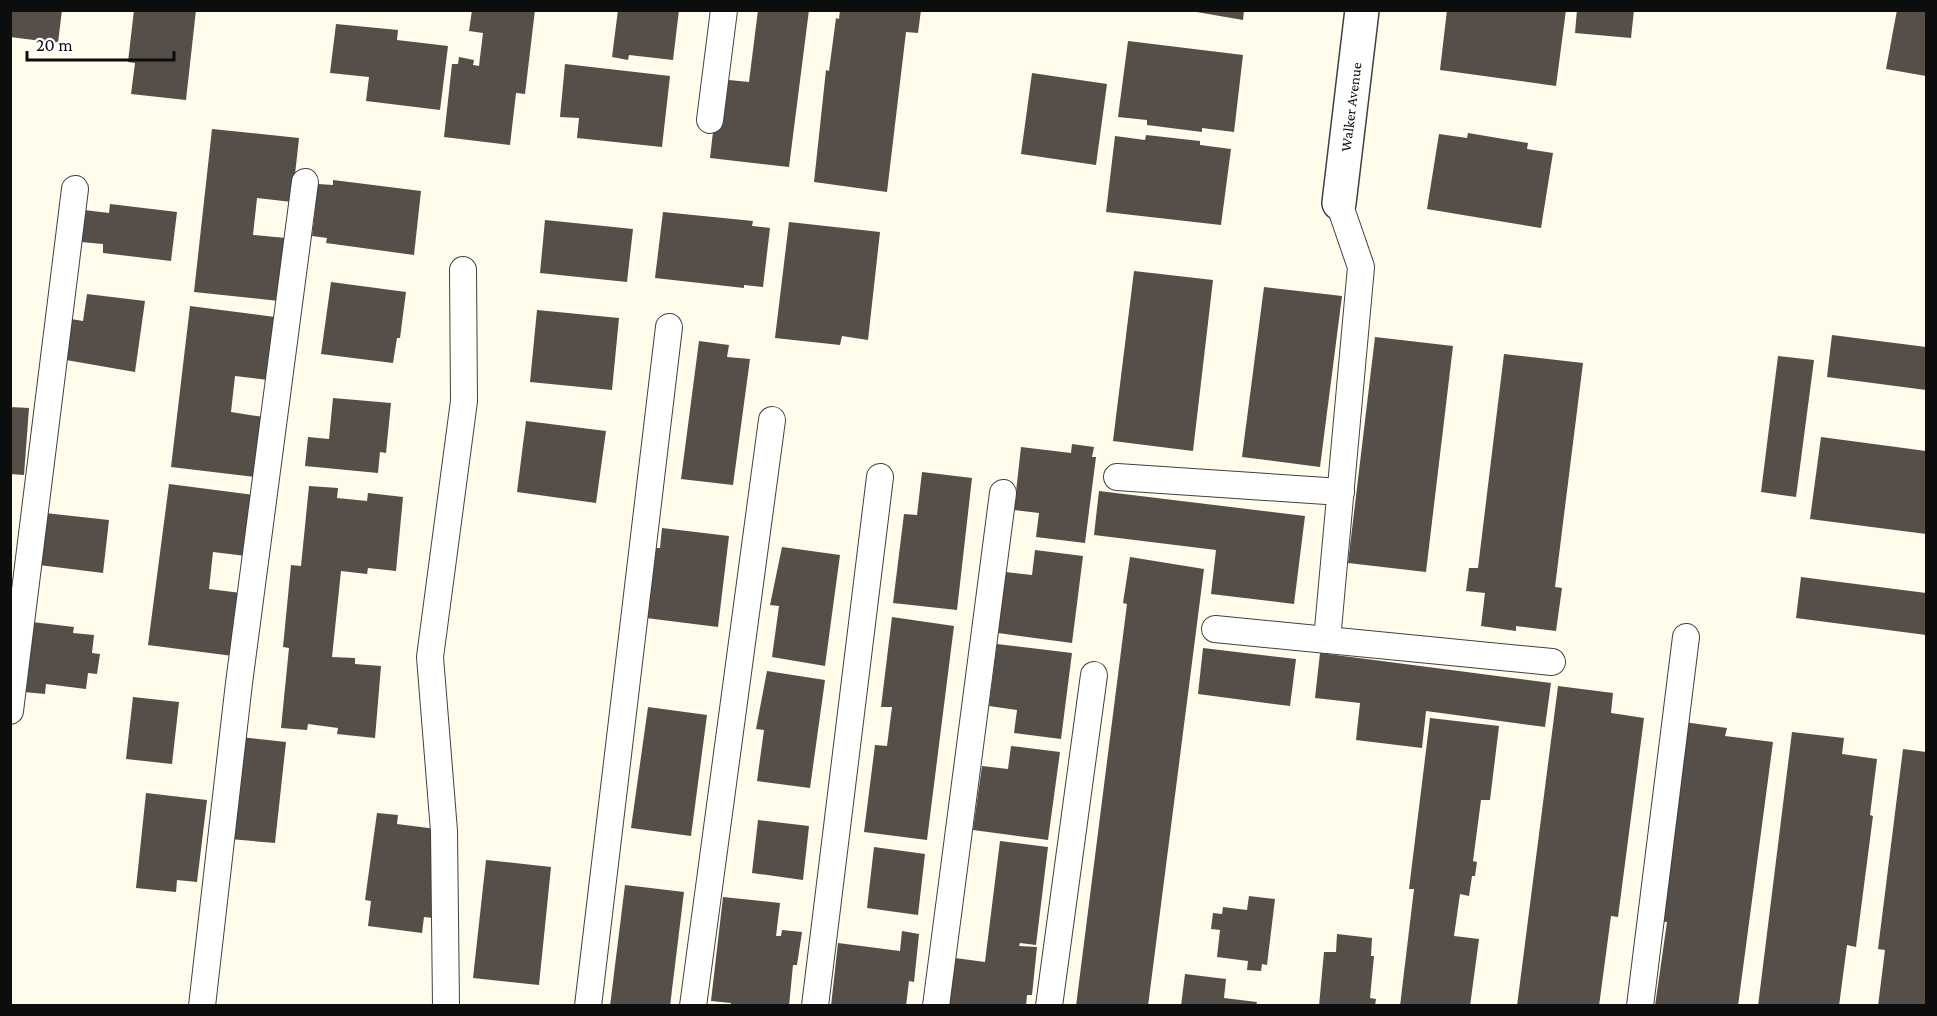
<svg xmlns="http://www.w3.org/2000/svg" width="1937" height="1016" viewBox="0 0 1937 1016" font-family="'Crimson Pro',serif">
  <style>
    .building { fill: #554e49 }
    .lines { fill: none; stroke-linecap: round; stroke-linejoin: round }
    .lane-casing { stroke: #404040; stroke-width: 28 }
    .street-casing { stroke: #404040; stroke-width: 36 }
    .lane { stroke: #fff; stroke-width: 26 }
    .street { stroke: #fff; stroke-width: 33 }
    .labels { text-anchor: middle; stroke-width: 6; stroke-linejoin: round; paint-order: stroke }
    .street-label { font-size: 15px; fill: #0d0d0d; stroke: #fff }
  </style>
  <rect width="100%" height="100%" fill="#fffcec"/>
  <!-- building -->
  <g class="building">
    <path d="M10 10H62L58 43 10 37Z"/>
    <path d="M134 10H196L186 100 131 94 135 63 128 62Z"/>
    <path d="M472 10H535L525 94 516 93 510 145 444 137 452 64H458L459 57 474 60 473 65 479 66 483 33 469 31Z"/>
    <path d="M618 10H679L673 60 629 55 628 60 612 57Z"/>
    <path d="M758 10H809L789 167 710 158 719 79 749 82Z"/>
    <path d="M840 10H921L918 33 906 32 887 192 814 182 826 70 829 71 836 18 839 19Z"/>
    <path d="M1185 10H1244L1243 20Z"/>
    <path d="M1447 10H1566L1556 86 1440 70Z"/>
    <path d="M1577 10H1634L1631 38 1575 33Z"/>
    <path d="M1897 10H1926V76L1886 69Z"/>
    <path d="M336 24 398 30 397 40 448 46 440 110 366 101 369 77 330 73Z"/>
    <path d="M1128 41 1243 55 1234 132 1202 128V132L1147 125V120L1118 117Z"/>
    <path d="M565 64 670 76 662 147 577 138 579 118 560 117Z"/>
    <path d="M1032 73 1107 84 1096 165 1021 154Z"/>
    <path d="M212 129 299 138 292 202 257 198 253 235 286 238 279 301 194 292Z"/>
    <path d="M1468 133 1528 143 1527 149 1553 153 1541 228 1427 209 1439 134 1467 138Z"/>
    <path d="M1146 135 1200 141V145L1231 149 1221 225 1106 212 1115 136 1145 140Z"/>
    <path d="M333 180 421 191 414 255 326 243 327 238 312 236 318 184 333 185Z"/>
    <path d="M110 204 177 212 171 261 103 253V244L81 242 84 210 109 213Z"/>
    <path d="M663 212 753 221 752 226 770 228 763 287 744 285V288L655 278Z"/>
    <path d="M545 220 633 229 627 282 540 273Z"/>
    <path d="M789 222 880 232 868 340 842 336 840 345 775 338Z"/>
    <path d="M1134 271 1213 280 1193 451 1113 441Z"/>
    <path d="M331 282 406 292 400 338H397L393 363 321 354Z"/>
    <path d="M1264 287 1342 296 1320 467 1242 457Z"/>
    <path d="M87 294 145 301 135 372 66 360 71 319 83 321Z"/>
    <path d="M190 306 275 317 268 380 235 376 231 412 263 417 255 477 171 467Z"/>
    <path d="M537 310 619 318 612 390 530 382Z"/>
    <path d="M1832 335 1926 347V390L1827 377Z"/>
    <path d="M1375 337 1453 346 1426 572 1348 563Z"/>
    <path d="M699 341 729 345 727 357 750 359 733 485 681 479Z"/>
    <path d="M1504 354 1583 363 1555 587 1562 588 1556 631 1516 626V631L1481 626 1485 593 1466 591 1469 568H1478Z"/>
    <path d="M1778 356 1814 360 1796 497 1761 492Z"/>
    <path d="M333 398 391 403 386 453 380 452 378 473 305 466 308 437 329 439Z"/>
    <path d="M10 407 29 408 24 475 10 474Z"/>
    <path d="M526 421 606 431 596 503 517 492Z"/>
    <path d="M1821 437 1926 451V534L1810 519Z"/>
    <path d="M1072 444 1094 447 1092 457H1096L1085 543 1036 537 1039 513 1014 510 1021 447 1071 453Z"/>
    <path d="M922 472 972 478 957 610 893 603 904 514 917 515Z"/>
    <path d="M169 484 254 495 246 556 213 552 209 589 241 593 233 656 148 645Z"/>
    <path d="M309 486 338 488 337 498 367 501 368 493 403 497 396 571 368 568 367 574 341 571 332 657 355 658V664L381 666 375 738 337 734 338 728 308 724 307 730 281 728 289 648 283 647 291 565 301 566Z"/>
    <path d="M1099 491 1305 516 1294 604 1211 594 1216 550 1094 535Z"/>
    <path d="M45 513 109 520 103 573 39 565Z"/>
    <path d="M662 528 729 536 718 627 646 618 655 548H660Z"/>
    <path d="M782 547 840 555 825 666 772 657 779 606 770 605Z"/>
    <path d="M1035 550 1083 556 1072 643 998 633 1006 572 1032 575Z"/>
    <path d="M1130 557 1204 569 1148 1006H1076L1127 604 1123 603Z"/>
    <path d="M1801 577 1926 593V635L1796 618Z"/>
    <path d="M892 617 954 626 927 840 864 832 875 745 887 746 892 707H881Z"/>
    <path d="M32 622 74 627 73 633 94 635 92 653 100 654 97 674 88 673 86 689 46 684 45 694 24 692Z"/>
    <path d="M997 644 1072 653 1061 739 1014 733 1017 710 989 706Z"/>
    <path d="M1203 648 1296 659 1290 706 1198 694Z"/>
    <path d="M1320 653 1551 683 1545 727 1426 711 1422 748 1356 740 1360 703 1315 698Z"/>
    <path d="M767 671 825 680 810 788 757 781 764 730 756 729Z"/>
    <path d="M1558 686 1613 693 1611 713 1644 718 1618 917 1611 916 1599 1006H1517Z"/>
    <path d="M133 697 179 702 172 764 126 759Z"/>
    <path d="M648 707 707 715 691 836 631 828Z"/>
    <path d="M1430 718 1499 726 1490 800H1481L1473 861 1477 862 1475 876H1472L1469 896 1460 894 1454 936 1479 939 1470 1006H1400L1414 889H1409Z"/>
    <path d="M1684 722 1727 728 1725 736 1773 742 1738 1006H1655L1667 922 1657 921Z"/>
    <path d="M1792 732 1844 738 1842 754 1877 759 1870 815 1873 816 1856 947 1847 945 1839 1006H1758Z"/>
    <path d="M241 737 286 742 275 843 230 839Z"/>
    <path d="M1011 746 1060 752 1048 840 973 830 982 766 1008 769Z"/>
    <path d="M1903 749 1926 752V1006H1878L1885 950 1878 949Z"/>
    <path d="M146 793 207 800 197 882 177 880 176 892 136 888Z"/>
    <path d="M377 813 398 815 397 824 444 830 433 918 424 917 422 933 368 926 371 901 365 900Z"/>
    <path d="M758 820 809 826 803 880 752 873Z"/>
    <path d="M1000 841 1048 847 1036 945 1020 943 1019 946 1037 947 1032 995H1027L1026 1006H949L955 958 985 962Z"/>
    <path d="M874 847 925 854 918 915 867 908Z"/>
    <path d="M486 860 551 867 539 985 473 978Z"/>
    <path d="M625 885 684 892 670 1006H610Z"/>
    <path d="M1249 896 1275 899 1267 965 1262 964 1261 971 1247 970 1248 961 1217 957 1220 930 1211 929 1213 913 1222 914 1223 907 1247 910Z"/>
    <path d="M723 897 780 903 776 936H781L782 930 802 932 797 965H793L789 1006H731V1003L711 1001Z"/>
    <path d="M902 931 919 934 914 982 909 981 906 1006H831L838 943 900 951Z"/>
    <path d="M1337 934 1372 938 1371 956H1374L1370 998 1376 999 1375 1006H1319L1324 952H1336Z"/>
    <path d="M1185 974 1226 979 1224 998 1257 1002 1256 1006H1181Z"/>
  </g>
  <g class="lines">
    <!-- lane casing -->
    <g class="lane-casing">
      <g id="lane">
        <path d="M710 120 724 10"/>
        <path d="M1117 477 1341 492"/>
        <path d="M1215 629 1552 662"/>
        <path d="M1327 640 1361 267 1339 203"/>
        <path d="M10 711 75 189"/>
        <path d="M202 1006 239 683 305 182"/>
        <path d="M446 1006 444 831 430 657 464 401 463 270"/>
        <path d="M588 1006 669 327"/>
        <path d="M693 1006 772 420"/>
        <path d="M815 1006 880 477"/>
        <path d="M936 1006 1003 493"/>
        <path d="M1049 1006 1094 675"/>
        <path d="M1640 1006 1686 637"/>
      </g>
    </g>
    <!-- street casing -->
    <g class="street-casing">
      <path id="street" d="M1339 203 1362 10"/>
    </g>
    <!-- lane -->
    <use href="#lane" class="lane"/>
    <!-- street -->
    <use href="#street" class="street"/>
  </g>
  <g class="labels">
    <!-- street labels -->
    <g class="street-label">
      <text transform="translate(1351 107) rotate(-83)" y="5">Walker Avenue</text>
    </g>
  </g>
  <!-- border -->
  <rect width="1937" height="1016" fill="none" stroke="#0d0d0d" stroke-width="24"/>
  <!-- scale -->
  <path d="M27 51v9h147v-9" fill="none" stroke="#0d0d0d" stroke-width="3"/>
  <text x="36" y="51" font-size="18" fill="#0d0d0d" stroke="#ffffff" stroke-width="4.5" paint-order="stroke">20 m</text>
</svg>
